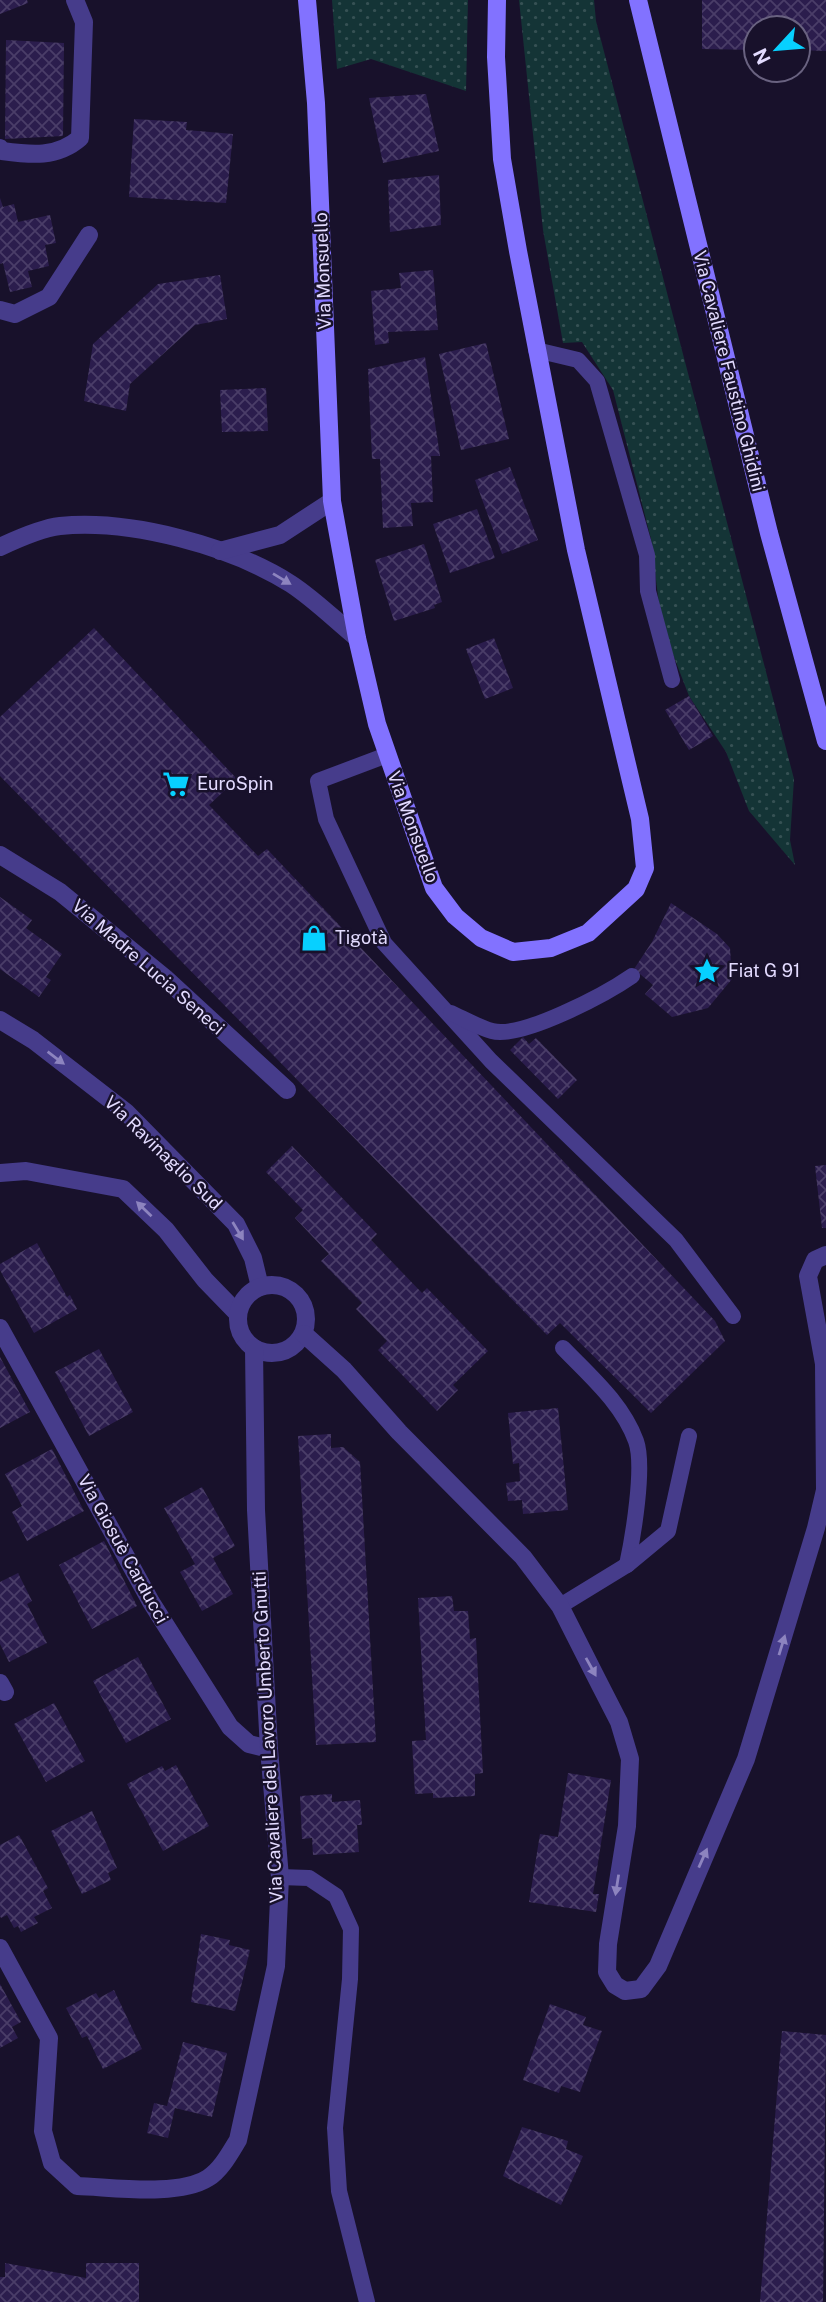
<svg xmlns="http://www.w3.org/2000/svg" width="826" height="2302" viewBox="0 0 826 2302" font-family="'Public Sans',sans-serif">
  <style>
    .grass { fill: url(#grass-dots) }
    .building { fill: url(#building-cross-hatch) }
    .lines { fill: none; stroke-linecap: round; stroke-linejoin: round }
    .service { stroke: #463c8b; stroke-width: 16 }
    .minor { stroke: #463c8b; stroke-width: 18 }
    .secondary { stroke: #8272ff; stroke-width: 18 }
    .oneway { fill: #8d84bf }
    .labels { text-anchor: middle; stroke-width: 5; stroke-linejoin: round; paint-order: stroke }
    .street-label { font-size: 18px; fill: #e3dbff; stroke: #18112b }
    .poi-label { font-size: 18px; fill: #e3dbff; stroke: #18112b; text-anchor: start }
  </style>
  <defs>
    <pattern id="grass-dots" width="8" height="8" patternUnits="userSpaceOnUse" patternTransform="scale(1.75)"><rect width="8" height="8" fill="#143436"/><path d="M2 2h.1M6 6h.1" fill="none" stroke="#365154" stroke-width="1.8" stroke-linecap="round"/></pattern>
    <pattern id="building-cross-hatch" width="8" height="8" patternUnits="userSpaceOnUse" patternTransform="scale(1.75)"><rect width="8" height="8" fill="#2b1d4d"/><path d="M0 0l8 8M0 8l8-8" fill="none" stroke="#4a3d68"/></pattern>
  </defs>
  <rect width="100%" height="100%" fill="#18112b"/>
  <!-- grass -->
  <g class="grass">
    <path d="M332 0H468L466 91 371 59 337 69Z"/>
    <path d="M519 0H594L596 21 794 779 790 840 795 865 749 811 726 752 689 696 669 644 659 604 651 539 613 390 582 342 563 343 543 230Z"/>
  </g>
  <!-- building -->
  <g class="building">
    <path d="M0 0H27L28 3 0 14Z"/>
    <path d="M702 0H826V51L798 50V28H756V50L702 49Z"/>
    <path d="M6 40 64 43 63 136 5 139Z"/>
    <path d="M426 94 439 151 383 163 369 98Z"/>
    <path d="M134 119 187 122 186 130 233 134 226 203 129 197Z"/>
    <path d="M439 175 441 225 390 232 388 180Z"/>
    <path d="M0 198 3 207 14 204 18 222 50 215 56 243 45 245 49 266 28 271 32 287 10 292 3 263 0 264Z"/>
    <path d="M433 270 438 330 388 332 389 343 375 345 371 291 401 288 399 273Z"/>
    <path d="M220 275 227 319 195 325 130 384 126 411 84 401 93 344 158 284Z"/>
    <path d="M486 343 509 439 461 450 439 354Z"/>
    <path d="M425 357 440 456H431L433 502 411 503 413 526 383 528 380 459H372L368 369Z"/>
    <path d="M266 388 268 431 222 432 220 390Z"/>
    <path d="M510 467 538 540 502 554 475 480Z"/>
    <path d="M477 509 495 558 450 573 433 524Z"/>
    <path d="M424 544 442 602 434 605 435 608 394 621 375 560Z"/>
    <path d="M94 628 237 779 209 805 258 856 267 849 715 1321 725 1341 651 1413 560 1323 547 1335 0 776V717Z"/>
    <path d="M494 638 513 688 485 699 466 649Z"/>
    <path d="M689 696 713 736 689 750 665 710Z"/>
    <path d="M0 897 32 920 26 928 62 954 46 977 51 980 39 997 0 969Z"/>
    <path d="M671 903 717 934 730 948 732 979 708 1008 672 1017 645 994 653 985 634 969 652 942Z"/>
    <path d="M523 1037 529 1044 536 1038 577 1080 558 1099 510 1050Z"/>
    <path d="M292 1146 377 1234 371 1240 422 1293 427 1288 488 1351 453 1385 458 1390 437 1411 378 1350 387 1341 356 1309 362 1303 321 1261 329 1254 295 1218 303 1210 266 1172Z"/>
    <path d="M826 1165V1228H822L815 1166Z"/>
    <path d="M37 1243 67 1297 70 1295 77 1309 34 1333 0 1270V1264Z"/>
    <path d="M99 1349 133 1412 89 1436 55 1372Z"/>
    <path d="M0 1357 30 1412 0 1428Z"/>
    <path d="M558 1408 568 1510 523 1514 522 1500 508 1501 506 1483 520 1481 519 1463 513 1464 508 1413Z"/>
    <path d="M331 1434V1448L343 1447 360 1462 376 1742 316 1745 298 1436Z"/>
    <path d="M52 1449 84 1511 27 1541 12 1512 22 1506 5 1474Z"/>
    <path d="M202 1487 235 1546 213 1558 233 1594 202 1611 180 1572 195 1564 164 1508Z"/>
    <path d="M104 1541 137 1606 92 1629 59 1565Z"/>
    <path d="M18 1573 32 1601 27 1604 47 1643 9 1662 0 1644V1582Z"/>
    <path d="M452 1596 454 1611H468L470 1639 476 1638 483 1773 475 1774V1796L433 1798V1793L415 1794 412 1741 426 1740 418 1598Z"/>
    <path d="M138 1657 171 1719 126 1743 93 1681Z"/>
    <path d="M54 1703 85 1761 46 1782 14 1724Z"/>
    <path d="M176 1765 209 1826 163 1851 127 1784 162 1766 165 1771Z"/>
    <path d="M568 1773 611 1780 593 1894H599L596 1912 529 1902 540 1834 558 1837Z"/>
    <path d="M332 1794V1802L360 1800 362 1825H357L359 1852 313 1855 312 1838 302 1839 300 1796Z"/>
    <path d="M92 1811 117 1868 108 1873 111 1880 82 1894 51 1831Z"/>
    <path d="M19 1835 48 1888 43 1891 52 1908 34 1917 38 1923 21 1932 18 1926 14 1928 7 1915 1 1918 0 1916V1845Z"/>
    <path d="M201 1934 230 1940 229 1945 250 1950 235 2011 191 2002Z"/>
    <path d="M0 1984 21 2022 12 2027 18 2038 0 2048Z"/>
    <path d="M114 1990 142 2049 103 2069 87 2036 82 2038 66 2008 96 1993 99 1998Z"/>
    <path d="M550 2004 586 2017 583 2025 602 2031 580 2092 561 2086 559 2093 523 2080Z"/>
    <path d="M782 2031 826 2035 823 2302H760Z"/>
    <path d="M183 2042 227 2053 212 2117 175 2108 168 2138 147 2133 154 2103 167 2106Z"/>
    <path d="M522 2127 568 2141 566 2149 583 2156 561 2205 503 2176Z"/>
    <path d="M5 2263 86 2278V2263H139V2302H0V2277H5Z"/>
  </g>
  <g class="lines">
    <!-- service -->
    <g class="service">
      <path d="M536 350 578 360 597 381 647 555 648 591 672 680"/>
      <path d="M387 755 318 781 326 819 384 943 491 1061 676 1240 733 1316"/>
      <path d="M451 1013C464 1019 478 1027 492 1031 522 1039 606 994 632 976"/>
      <path d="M563 1348C590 1376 622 1403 636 1441 645 1466 633 1537 627 1565"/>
      <path d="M560 1606 627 1565 668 1531 689 1436"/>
      <path d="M280 1877 309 1878 336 1896 351 1929 350 1979 335 2128 339 2191 367 2302"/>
    </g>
    <!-- minor -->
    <g class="minor">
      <path d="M0 148 2 151C31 155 57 158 80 138L84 22 75 0"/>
      <path d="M0 310 15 314 49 297 89 235"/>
      <path d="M0 547C17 539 42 528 60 526 131 519 231 546 291 584 314 599 335 620 357 638"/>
      <path d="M220 551 280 535 332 501"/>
      <path d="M0 855 60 892 165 978 287 1090"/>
      <path d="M0 1020 33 1040 126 1112 236 1224 253 1258 260 1287"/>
      <path d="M0 1173 26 1171 123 1189 166 1230 205 1280 238 1314"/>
      <circle cx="272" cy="1319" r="34"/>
      <path d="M0 1328 151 1602 230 1727 249 1744 269 1749"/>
      <path d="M304 1334 344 1370 399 1432 523 1557 560 1606 600 1685 619 1722 630 1759 627 1826 608 1944 607 1972 615 1985 625 1991 641 1989 658 1966 746 1759 816 1528 825 1490 824 1364 808 1276 815 1260 826 1255"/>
      <path d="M0 1683 5 1692"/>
      <path d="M0 1948 49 2038 43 2131 52 2163 77 2186C112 2187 178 2197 208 2178 221 2170 230 2153 238 2140L276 1966 280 1877 269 1749 256 1510 254 1348"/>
    </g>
    <!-- secondary -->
    <g class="secondary">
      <path d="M307 0 316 103 332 501 357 638 377 724 434 888 455 916 481 938 513 952 551 948 588 933 636 889 645 868 640 819 576 550 518 251 502 159 496 57 497 0"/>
      <path d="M638 0 769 533 826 741"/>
    </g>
  </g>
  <!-- one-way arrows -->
  <defs><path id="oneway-solid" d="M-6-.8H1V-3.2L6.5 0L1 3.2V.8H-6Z" transform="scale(1.75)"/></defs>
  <g class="oneway">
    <use href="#oneway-solid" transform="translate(282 579) rotate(31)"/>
    <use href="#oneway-solid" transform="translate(56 1058) rotate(37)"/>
    <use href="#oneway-solid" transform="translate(144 1209) rotate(-136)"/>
    <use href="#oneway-solid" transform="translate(238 1231) rotate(59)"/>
    <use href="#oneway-solid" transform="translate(782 1645) rotate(-73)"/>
    <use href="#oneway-solid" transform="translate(591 1667) rotate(61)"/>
    <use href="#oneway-solid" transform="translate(703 1858) rotate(-66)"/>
    <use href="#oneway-solid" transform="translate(617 1885) rotate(99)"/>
  </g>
  <!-- icons -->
  <defs>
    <g id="supermarket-bare" transform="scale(2.1)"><path d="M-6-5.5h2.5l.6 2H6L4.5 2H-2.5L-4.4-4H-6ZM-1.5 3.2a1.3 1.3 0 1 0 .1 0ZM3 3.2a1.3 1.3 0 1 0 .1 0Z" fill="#07d0ff" stroke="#18112b" stroke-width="2.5" paint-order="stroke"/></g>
    <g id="shop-bare" transform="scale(2.1)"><path d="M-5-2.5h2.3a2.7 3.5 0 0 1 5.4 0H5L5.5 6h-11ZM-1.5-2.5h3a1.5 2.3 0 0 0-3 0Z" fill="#07d0ff" stroke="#18112b" stroke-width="2.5" paint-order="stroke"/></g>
    <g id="sight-bare" transform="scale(2.1)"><path d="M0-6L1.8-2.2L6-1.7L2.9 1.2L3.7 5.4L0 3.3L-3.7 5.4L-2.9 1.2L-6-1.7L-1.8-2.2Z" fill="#07d0ff" stroke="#18112b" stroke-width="2.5" paint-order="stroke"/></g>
  </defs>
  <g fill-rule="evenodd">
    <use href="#supermarket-bare" x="176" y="784"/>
    <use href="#shop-bare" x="314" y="938"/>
    <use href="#sight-bare" x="707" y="971"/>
  </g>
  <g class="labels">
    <!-- street labels -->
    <g class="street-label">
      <text transform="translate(323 271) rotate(-92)" y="6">Via Monsuello</text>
      <text transform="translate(729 371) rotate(76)" y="6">Via Cavaliere Faustino Ghidini</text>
      <text transform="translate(413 827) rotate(70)" y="6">Via Monsuello</text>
      <text transform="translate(148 967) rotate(41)" y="6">Via Madre Lucia Seneci</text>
      <text transform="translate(163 1153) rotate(44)" y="6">Via Ravinaglio Sud</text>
      <text transform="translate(123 1549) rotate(61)" y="6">Via Giosuè Carducci</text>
      <text transform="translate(268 1737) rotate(-93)" y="6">Via Cavaliere del Lavoro Umberto Gnutti</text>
    </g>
    <!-- poi labels -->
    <g class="poi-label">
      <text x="197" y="790">EuroSpin</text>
      <text x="335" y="944">Tigotà</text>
      <text x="728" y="977">Fiat G 91</text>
    </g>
  </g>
  <!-- north arrow -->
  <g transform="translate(777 49) rotate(244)"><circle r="33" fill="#18112b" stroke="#696280" stroke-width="2"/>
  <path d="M0-5L12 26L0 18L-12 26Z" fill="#07d0ff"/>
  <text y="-10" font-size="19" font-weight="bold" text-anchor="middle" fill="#e3dbff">N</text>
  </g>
</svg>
